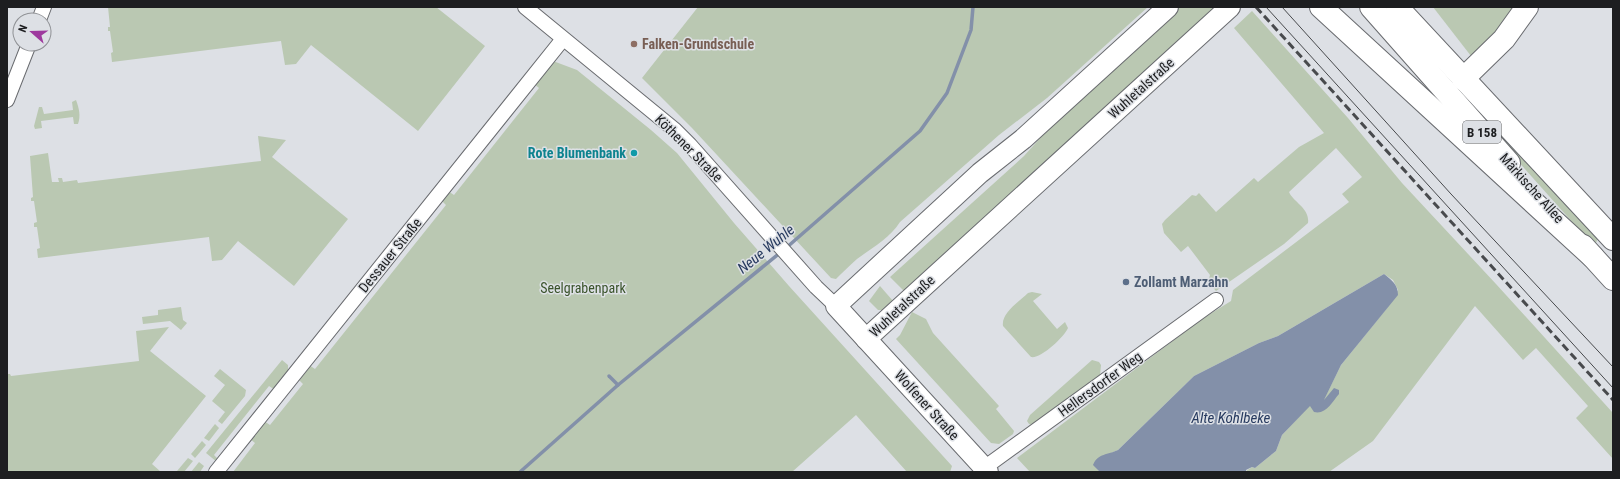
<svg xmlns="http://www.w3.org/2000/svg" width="1620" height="479" viewBox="0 0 1620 479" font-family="'Roboto Condensed',sans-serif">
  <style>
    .green { fill: #bac8b2 }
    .water { fill: #8390a9 }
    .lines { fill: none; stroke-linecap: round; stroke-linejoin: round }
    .stream { stroke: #8390a9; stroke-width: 3.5 }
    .street-casing { stroke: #696b6f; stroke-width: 16 }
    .secondary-casing { stroke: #696b6f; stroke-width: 22 }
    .primary-casing { stroke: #696b6f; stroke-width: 24 }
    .street { stroke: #fff; stroke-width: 14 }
    .secondary { stroke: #fff; stroke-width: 20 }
    .primary { stroke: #fff; stroke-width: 22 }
    .tram { stroke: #484a4d; stroke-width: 1 }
    .rail { stroke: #484a4d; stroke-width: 3; stroke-dasharray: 8 4; stroke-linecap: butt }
    .education-dot { fill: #8d6e63; stroke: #dde0e5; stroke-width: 1.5 }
    .culture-dot { fill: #0f9aa8; stroke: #dde0e5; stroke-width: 1.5 }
    .service-dot { fill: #5c6f8a; stroke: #dde0e5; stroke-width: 1.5 }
    .labels { text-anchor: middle; stroke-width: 3; stroke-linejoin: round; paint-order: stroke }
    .shield { fill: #dde0e5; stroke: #57585b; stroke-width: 1 }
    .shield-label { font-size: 13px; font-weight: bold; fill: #1d1e20 }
    .education-label { font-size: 14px; font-weight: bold; fill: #785e54; stroke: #dde0e5; text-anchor: start }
    .street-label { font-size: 14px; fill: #1d1e20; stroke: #dde0e5 }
    .culture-label { font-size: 14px; font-weight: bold; fill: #0d838f; stroke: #dde0e5; text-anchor: end }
    .service-label { font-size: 14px; font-weight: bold; fill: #4e5e75; stroke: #dde0e5; text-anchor: start }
    .park-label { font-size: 14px; fill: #3a532b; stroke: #dde0e5 }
    .water-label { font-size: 15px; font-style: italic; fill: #273a5f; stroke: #dde0e5 }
  </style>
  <rect width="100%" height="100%" fill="#dde0e5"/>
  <!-- green -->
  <g class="green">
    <path d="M108 7H436L485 46 418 131 311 45 296 64 285 65 281 41 112 62 111 53 113 52 110 31H108V27H110Z"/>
    <path d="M698 7H1148L1047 98 999 135 900 222C890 238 872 248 857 259 850 265 843 272 836 279L831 278 692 128 642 78Z"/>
    <path d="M1180 7H1216L904 291 890 277 1024 156 1061 115Z"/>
    <path d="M1433 7H1516C1507 25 1487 45 1471 56Z"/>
    <path d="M1252 11 1348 118 1402 183 1496 284 1613 413V459L1576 418 1588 406 1536 348 1523 360 1475 306 1373 441 1329 472H1246V471L1252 467 1255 468 1276 451 1282 435 1310 405 1323 401 1341 365 1387 308 1398 290 1393 280 1384 274 1278 336 1259 343 1194 376 1118 450 1109 454 1094 465 1100 472H1030L1017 458 1202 319 1231 301 1233 290 1349 202 1342 194 1362 177 1336 148 1289 192C1294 203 1310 208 1308 223L1284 244 1216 291 1208 282 1210 275 1188 246 1181 252 1164 233 1162 224 1165 220 1192 195 1196 196 1199 193 1216 212 1254 178 1258 182 1299 147 1324 133 1234 28Z"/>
    <path d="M553 61 577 70 651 130 677 153 734 223 789 286 952 466 950 472H907L856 415 792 472H233L255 443 250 439 264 421 270 425 303 384 298 379 309 365 315 369 446 205 440 199 448 191 454 195 539 88 534 84Z"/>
    <path d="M1445 72 1598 238 1596 243 1593 244 1590 242 1441 75Z"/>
    <path d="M76 100C79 108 81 116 78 124H74L73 117 41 121 42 128 35 129 34 126 39 107H42L44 114 73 110 72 102Z"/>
    <path d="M258 136 286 140 272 157 348 219 294 286 238 241 222 260 212 261 209 237 38 258 37 249 40 248 37 227H34V223L37 222 34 201H31V198L33 197 30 156 48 153 52 182H59L58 178H62L63 182 77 180 78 183 261 161Z"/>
    <path d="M880 286 893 301 883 310H878L869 301Z"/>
    <path d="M1032 292 1042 294 1033 301 1057 329 1065 322 1068 328C1064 337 1041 359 1031 357L1003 326C1001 313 1019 302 1028 293Z"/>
    <path d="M181 307 183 320 187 323 181 330 170 321 143 324 142 317 158 315V310Z"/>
    <path d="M912 312 926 319 933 333 999 406 996 409 1014 431 1013 434 999 444 991 443 896 339 900 335Z"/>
    <path d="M169 327 150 351 206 396 152 464 161 472H7V374H10L11 376 139 361 136 331Z"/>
    <path d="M282 360 288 365V373L275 390 269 386 214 455 219 460 217 462 206 453Z"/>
    <path d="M1092 360 1099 362 1101 365 1100 376 1032 425 1029 424 1027 421 1030 415Z"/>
    <path d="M220 369 246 390 245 396 222 424 218 421 225 412 212 401 225 385 214 376Z"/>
    <path d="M215 424 219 428 209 441 204 438Z"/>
    <path d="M202 441 206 445 195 458 191 454Z"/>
    <path d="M188 458 193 461 184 472 177 471Z"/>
    <path d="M199 462 204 466 200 472H191Z"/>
  </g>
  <!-- water -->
  <path class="water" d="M1384 274C1392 280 1398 285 1398 295L1341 365 1324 400 1334 388 1339 390V394C1332 402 1326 415 1314 412L1310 406 1282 435 1276 451 1255 468 1252 467 1246 470V472H1100L1093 465C1098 453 1108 455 1118 450L1194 376 1259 343 1278 336Z"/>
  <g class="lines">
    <!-- stream -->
    <g class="stream">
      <path d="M786 248 920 131 947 93 971 30 973 7"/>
      <path d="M609 376 618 385"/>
      <path d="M520 472 618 385 781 252"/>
    </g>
    <!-- street casing -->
    <g class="street-casing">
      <g id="street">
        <path d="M525 7 675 130 690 145 816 287 836 306"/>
        <path d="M39 20 44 7"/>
        <path d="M7 100 29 44"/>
        <path d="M984 468 1216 300"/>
        <path d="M216 472 563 39"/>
      </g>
    </g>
    <!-- secondary casing -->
    <g class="secondary-casing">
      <g id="secondary">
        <path d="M866 339 1230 7"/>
        <path d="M988 472 836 306 980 173 1023 139 1168 7"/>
      </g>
    </g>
    <!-- primary casing -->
    <g class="primary-casing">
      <g id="primary">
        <path d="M1321 7 1593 257"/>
        <path d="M1371 7 1509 163"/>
        <path d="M1397 7 1613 239"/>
        <path d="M1463 79 1504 39 1527 7"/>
        <path d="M1583 246 1613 279"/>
      </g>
    </g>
    <!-- street -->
    <use href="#street" class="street"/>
    <!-- secondary -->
    <use href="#secondary" class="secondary"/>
    <!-- primary -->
    <use href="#primary" class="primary"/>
    <!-- tram -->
    <g class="tram">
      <path d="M1266 7 1613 388"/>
      <path d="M1282 7 1451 194 1613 367"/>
    </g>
    <!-- rail -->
    <path class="rail" d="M1256 7 1613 400"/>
  </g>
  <!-- markers -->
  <circle class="education-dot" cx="634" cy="44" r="4"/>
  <circle class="culture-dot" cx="634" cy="153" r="4"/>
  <circle class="service-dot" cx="1126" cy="282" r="4"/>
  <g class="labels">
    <!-- shield labels -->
    <rect class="shield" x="1463" y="121" width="38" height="22" rx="3"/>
    <g class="shield-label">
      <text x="1482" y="137">B 158</text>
    </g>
    <!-- education labels -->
    <g class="education-label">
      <text x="642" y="49">Falken-Grundschule</text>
    </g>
    <!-- street labels -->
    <g class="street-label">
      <text transform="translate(1141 88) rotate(-42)" y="5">Wuhletalstraße</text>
      <text transform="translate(689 148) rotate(45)" y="5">Köthener Straße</text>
      <text transform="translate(1532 188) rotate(48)" y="5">Märkische Allee</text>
      <text transform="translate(390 255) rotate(-51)" y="5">Dessauer Straße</text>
      <text transform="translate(902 306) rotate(-43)" y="5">Wuhletalstraße</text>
      <text transform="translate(1100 384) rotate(-36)" y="5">Hellersdorfer Weg</text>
      <text transform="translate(927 405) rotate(48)" y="5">Wolfener Straße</text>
    </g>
    <!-- culture labels -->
    <g class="culture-label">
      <text x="626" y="158">Rote Blumenbank</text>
    </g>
    <!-- service labels -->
    <g class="service-label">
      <text x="1134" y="287">Zollamt Marzahn</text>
    </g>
    <!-- park labels -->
    <g class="park-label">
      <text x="583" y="293">Seelgrabenpark</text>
    </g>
    <!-- water labels -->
    <g class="water-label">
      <text transform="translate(766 249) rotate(-39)" y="5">Neue Wuhle</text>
      <text x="1231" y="423">Alte Kohlbeke</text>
    </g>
  </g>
  <!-- border -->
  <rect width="1620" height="479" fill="none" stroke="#1d1e20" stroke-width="16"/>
  <!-- north arrow -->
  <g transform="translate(32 32) rotate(290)"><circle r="19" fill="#dde0e5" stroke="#909296"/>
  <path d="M0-3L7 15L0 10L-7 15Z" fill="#9e399e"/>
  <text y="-6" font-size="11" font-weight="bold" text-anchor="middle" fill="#1d1e20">N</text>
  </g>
</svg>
